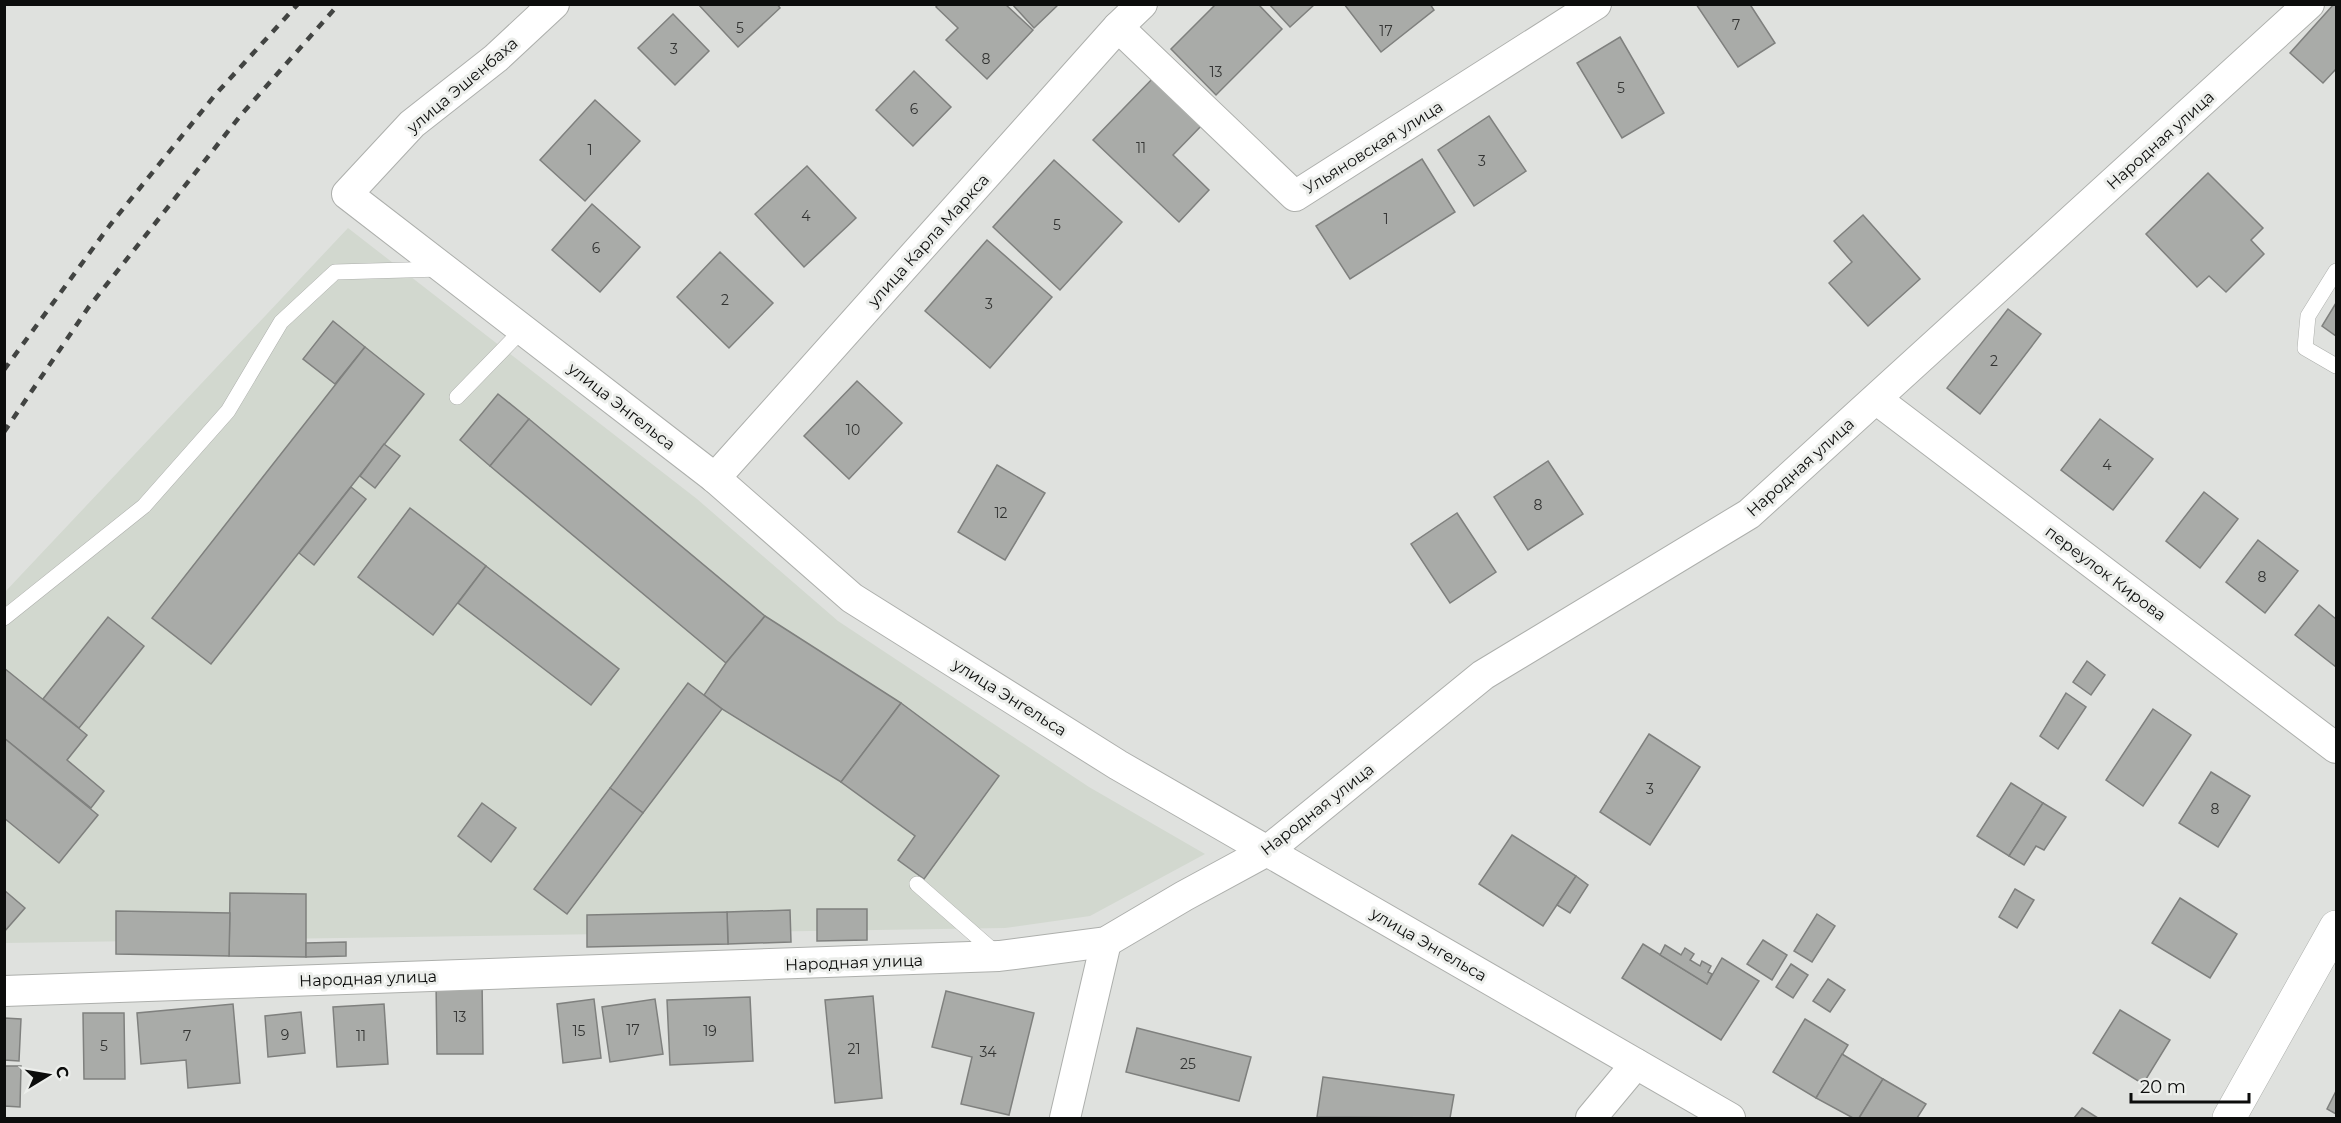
<svg xmlns="http://www.w3.org/2000/svg" width="2341" height="1123" viewBox="0 0 2341 1123" font-family="Montserrat,sans-serif">
  <style>
    .built { fill: #d2d8cf }
    .building { fill: #a9aba8; stroke: #7f807e; stroke-width: 1.5 }
    .lines { fill: none; stroke-linecap: round; stroke-linejoin: round }
    .service-casing { stroke: #adafac; stroke-width: 16 }
    .minor-casing { stroke: #adafac; stroke-width: 32 }
    .tertiary-casing { stroke: #adafac; stroke-width: 34 }
    .service { stroke: #fff; stroke-width: 15 }
    .minor { stroke: #fff; stroke-width: 30 }
    .tertiary { stroke: #fff; stroke-width: 33 }
    .rail { stroke: #424442; stroke-width: 4.5; stroke-dasharray: 8 8; stroke-linecap: butt }
    .labels { text-anchor: middle; stroke-width: 6; stroke-linejoin: round; paint-order: stroke }
    .number-label { font-size: 14px; fill: #333433 }
    .street-label { font-size: 16px; fill: #0c0d0c; stroke: #eceeeb }
  </style>
  <rect width="100%" height="100%" fill="#dfe1de"/>
  <!-- built -->
  <path class="built" d="M348 228 697 499 838 621 1089 787 1205 854 1090 916 1005 928 5 943 4 593Z"/>
  <!-- building -->
  <g class="building">
    <path d="M698 4H777L780 8 738 47Z"/>
    <path d="M938 4H1005L1033 30 987 79 946 40 958 28 936 7Z"/>
    <path d="M1012 4H1059L1034 28Z"/>
    <path d="M1216 4H1258L1282 29 1216 95 1171 49Z"/>
    <path d="M1269 4H1315L1290 27Z"/>
    <path d="M1344 4H1430L1434 10 1381 52Z"/>
    <path d="M1696 4H1753L1751 6 1775 43 1738 67Z"/>
    <path d="M2334 4H2336V69L2323 83 2290 53Z"/>
    <path d="M673 14 709 51 675 85 638 48Z"/>
    <path d="M1620 37 1664 113 1622 138 1577 63Z"/>
    <path d="M914 71 951 107 913 146 876 110Z"/>
    <path d="M1155 76 1204 123 1173 155 1209 190 1179 222 1093 140Z"/>
    <path d="M595 100 640 141 585 201 540 160Z"/>
    <path d="M1489 116 1526 171 1474 206 1438 150Z"/>
    <path d="M1422 159 1455 212 1350 279 1316 226Z"/>
    <path d="M1054 160 1122 222 1060 290 993 227Z"/>
    <path d="M807 166 856 218 804 267 755 214Z"/>
    <path d="M2208 173 2263 228 2251 240 2264 254 2226 292 2209 276 2197 287 2146 234Z"/>
    <path d="M592 204 640 247 600 292 552 250Z"/>
    <path d="M1863 215 1920 279 1868 326 1829 283 1852 262 1834 241Z"/>
    <path d="M987 240 1052 297 990 368 925 311Z"/>
    <path d="M720 252 773 303 729 348 677 297Z"/>
    <path d="M2336 303V336L2322 326Z"/>
    <path d="M2008 309 2041 334 1980 414 1947 388Z"/>
    <path d="M333 321 365 347 335 384 303 359Z"/>
    <path d="M365 347 424 394 211 664 152 618Z"/>
    <path d="M857 381 902 423 849 479 804 436Z"/>
    <path d="M498 394 529 419 490 466 460 440Z"/>
    <path d="M529 419 765 616 726 663 490 466Z"/>
    <path d="M2100 419 2153 459 2113 510 2061 470Z"/>
    <path d="M384 444 400 456 375 488 360 476Z"/>
    <path d="M1548 461 1583 514 1528 550 1494 497Z"/>
    <path d="M997 465 1045 493 1005 560 958 532Z"/>
    <path d="M351 487 366 499 314 565 299 553Z"/>
    <path d="M2204 492 2238 519 2200 568 2166 541Z"/>
    <path d="M410 508 486 566 433 635 358 577Z"/>
    <path d="M1457 513 1496 572 1450 603 1411 544Z"/>
    <path d="M2258 540 2298 571 2265 613 2226 582Z"/>
    <path d="M486 566 619 669 591 705 458 603Z"/>
    <path d="M2319 605 2336 619V667L2295 635Z"/>
    <path d="M765 616 901 703 841 782 722 709 704 695 726 663Z"/>
    <path d="M108 617 144 646 79 728 43 699Z"/>
    <path d="M2087 661 2105 675 2091 695 2073 682Z"/>
    <path d="M4 668 87 735 67 760 104 791 91 808 4 738Z"/>
    <path d="M688 683 722 709 643 813 610 788Z"/>
    <path d="M2066 693 2086 707 2058 749 2040 736Z"/>
    <path d="M901 703 999 776 924 879 898 860 915 836 841 782Z"/>
    <path d="M2153 709 2191 735 2143 806 2106 780Z"/>
    <path d="M1649 734 1700 767 1650 845 1600 812Z"/>
    <path d="M4 738 98 815 59 863 4 818Z"/>
    <path d="M2211 772 2250 796 2218 847 2179 823Z"/>
    <path d="M2011 783 2043 803 2009 856 1977 836Z"/>
    <path d="M610 788 643 813 567 914 534 889Z"/>
    <path d="M482 803 516 828 491 862 458 836Z"/>
    <path d="M2043 803 2066 817 2044 850 2036 846 2024 865 2009 856Z"/>
    <path d="M1512 835 1576 876 1543 926 1479 884Z"/>
    <path d="M1576 876 1588 885 1570 913 1557 905Z"/>
    <path d="M2015 889 2034 900 2017 928 1999 917Z"/>
    <path d="M4 890 25 908 4 932Z"/>
    <path d="M230 893 306 894V957L229 956Z"/>
    <path d="M2180 898 2237 934 2210 978 2152 943Z"/>
    <path d="M817 909H867V940L817 941Z"/>
    <path d="M790 910 791 942 728 944 727 912Z"/>
    <path d="M116 911 230 913 229 956 116 954Z"/>
    <path d="M727 912 728 944 587 947V915Z"/>
    <path d="M1817 914 1835 926 1812 962 1794 951Z"/>
    <path d="M1763 940 1787 955 1772 980 1747 964Z"/>
    <path d="M346 942V956L306 957V943Z"/>
    <path d="M1643 944 1707 984 1722 958 1759 981 1721 1040 1622 978Z"/>
    <path d="M1665 945 1681 955 1685 948 1694 954 1690 960 1700 966 1702 961 1711 966 1708 972 1712 974 1707 984 1660 955Z"/>
    <path d="M1791 964 1808 975 1793 998 1776 987Z"/>
    <path d="M1828 979 1845 990 1830 1012 1813 1001Z"/>
    <path d="M482 980 483 1054H437L436 981Z"/>
    <path d="M946 991 1034 1013 1009 1115 961 1104 972 1057 932 1047Z"/>
    <path d="M873 996 882 1098 835 1103 825 1000Z"/>
    <path d="M750 997 753 1061 670 1065 667 1000Z"/>
    <path d="M594 999 601 1058 563 1063 557 1004Z"/>
    <path d="M655 999 663 1054 610 1062 602 1007Z"/>
    <path d="M233 1004 240 1083 188 1088 186 1060 141 1064 137 1013Z"/>
    <path d="M384 1004 388 1064 337 1067 333 1007Z"/>
    <path d="M2120 1010 2170 1040 2143 1084 2093 1053Z"/>
    <path d="M301 1012 305 1053 268 1057 265 1016Z"/>
    <path d="M83 1013H124L125 1079H84Z"/>
    <path d="M4 1018 21 1019 19 1061 4 1060Z"/>
    <path d="M1805 1019 1848 1045 1816 1098 1773 1072Z"/>
    <path d="M1137 1028 1251 1057 1239 1101 1126 1072Z"/>
    <path d="M1842 1054 1883 1079 1859 1118H1853L1816 1098Z"/>
    <path d="M4 1066H21L20 1107 4 1106Z"/>
    <path d="M1323 1077 1454 1095 1450 1118 1317 1117Z"/>
    <path d="M1883 1079 1926 1104 1917 1118H1859Z"/>
    <path d="M2336 1091V1114L2327 1109Z"/>
    <path d="M2082 1108 2098 1118H2074Z"/>
  </g>
  <g class="lines">
    <!-- service casing -->
    <g class="service-casing">
      <g id="service">
        <path d="M2336 271 2308 316 2305 348 2336 366"/>
        <path d="M457 397 523 329"/>
        <path d="M4 618 144 506 228 411 281 322 335 272 441 269"/>
        <path d="M917 884 998 955"/>
      </g>
    </g>
    <!-- minor casing -->
    <g class="minor-casing">
      <g id="minor">
        <path d="M554 4 496 58 412 124 347 194 715 478 852 598 1118 765 1730 1118"/>
        <path d="M1118 27 1295 196 1596 4"/>
        <path d="M1876 399 2336 748"/>
        <path d="M715 478 1118 27 1142 4"/>
        <path d="M4 991 999 956 1106 942 1184 896 1267 851 1483 675 1749 514 2309 4"/>
        <path d="M1065 1118 1106 942"/>
        <path d="M1591 1118 1636 1064"/>
      </g>
    </g>
    <!-- tertiary casing -->
    <g class="tertiary-casing">
      <path id="tertiary" d="M2229 1118 2336 927"/>
    </g>
    <!-- service -->
    <use href="#service" class="service"/>
    <!-- minor -->
    <use href="#minor" class="minor"/>
    <!-- tertiary -->
    <use href="#tertiary" class="tertiary"/>
    <!-- rail -->
    <g class="rail">
      <path d="M4 370 110 225 215 95 298 4"/>
      <path d="M4 432 88 308 241 115 339 4"/>
    </g>
  </g>
  <g class="labels">
    <!-- number labels -->
    <g class="number-label">
      <text x="1736" y="30">7</text>
      <text x="740" y="33">5</text>
      <text x="1386" y="36">17</text>
      <text x="674" y="54">3</text>
      <text x="986" y="64">8</text>
      <text x="1216" y="77">13</text>
      <text x="1621" y="93">5</text>
      <text x="914" y="114">6</text>
      <text x="1141" y="153">11</text>
      <text x="590" y="155">1</text>
      <text x="1482" y="166">3</text>
      <text x="806" y="221">4</text>
      <text x="1386" y="224">1</text>
      <text x="1057" y="230">5</text>
      <text x="596" y="253">6</text>
      <text x="725" y="305">2</text>
      <text x="989" y="309">3</text>
      <text x="1994" y="366">2</text>
      <text x="853" y="435">10</text>
      <text x="2107" y="470">4</text>
      <text x="1538" y="510">8</text>
      <text x="1001" y="518">12</text>
      <text x="2262" y="582">8</text>
      <text x="1650" y="794">3</text>
      <text x="2215" y="814">8</text>
      <text x="460" y="1022">13</text>
      <text x="633" y="1035">17</text>
      <text x="579" y="1036">15</text>
      <text x="710" y="1036">19</text>
      <text x="285" y="1040">9</text>
      <text x="187" y="1041">7</text>
      <text x="361" y="1041">11</text>
      <text x="104" y="1051">5</text>
      <text x="854" y="1054">21</text>
      <text x="988" y="1057">34</text>
      <text x="1188" y="1069">25</text>
    </g>
    <!-- street labels -->
    <g class="street-label">
      <text transform="translate(462 85) rotate(-40)" y="6">улица Эшенбаха</text>
      <text transform="translate(2160 140) rotate(-42)" y="6">Народная улица</text>
      <text transform="translate(1373 147) rotate(-32)" y="6">Ульяновская улица</text>
      <text transform="translate(928 240) rotate(-48)" y="6">улица Карла Маркса</text>
      <text transform="translate(622 406) rotate(38)" y="6">улица Энгельса</text>
      <text transform="translate(1800 467) rotate(-42)" y="6">Народная улица</text>
      <text transform="translate(2106 573) rotate(37)" y="6">переулок Кирова</text>
      <text transform="translate(1010 697) rotate(32)" y="6">улица Энгельса</text>
      <text transform="translate(1317 809) rotate(-38)" y="6">Народная улица</text>
      <text transform="translate(1429 944) rotate(30)" y="6">улица Энгельса</text>
      <text transform="translate(854 962) rotate(-2)" y="6">Народная улица</text>
      <text transform="translate(368 978) rotate(-2)" y="6">Народная улица</text>
    </g>
  </g>
  <!-- border -->
  <rect width="2341" height="1123" fill="none" stroke="#0c0d0c" stroke-width="12"/>
  <!-- north arrow -->
  <g transform="translate(48 1075) rotate(79)" stroke="#eceeeb" stroke-width="4.5" paint-order="stroke">
  <path d="M0-4.5L10 22L0 15L-10 22Z" fill="#0c0d0c"/>
  <text y="-9" font-size="16" font-weight="bold" text-anchor="middle" fill="#0c0d0c">С</text>
  </g>
  <!-- scale -->
  <path d="M2131 1093v9h118v-9" fill="none" stroke="#0c0d0c" stroke-width="3"/>
  <text x="2140" y="1093" font-size="18" fill="#0c0d0c" stroke="#eceeeb" stroke-width="4.5" paint-order="stroke">20 m</text>
</svg>
